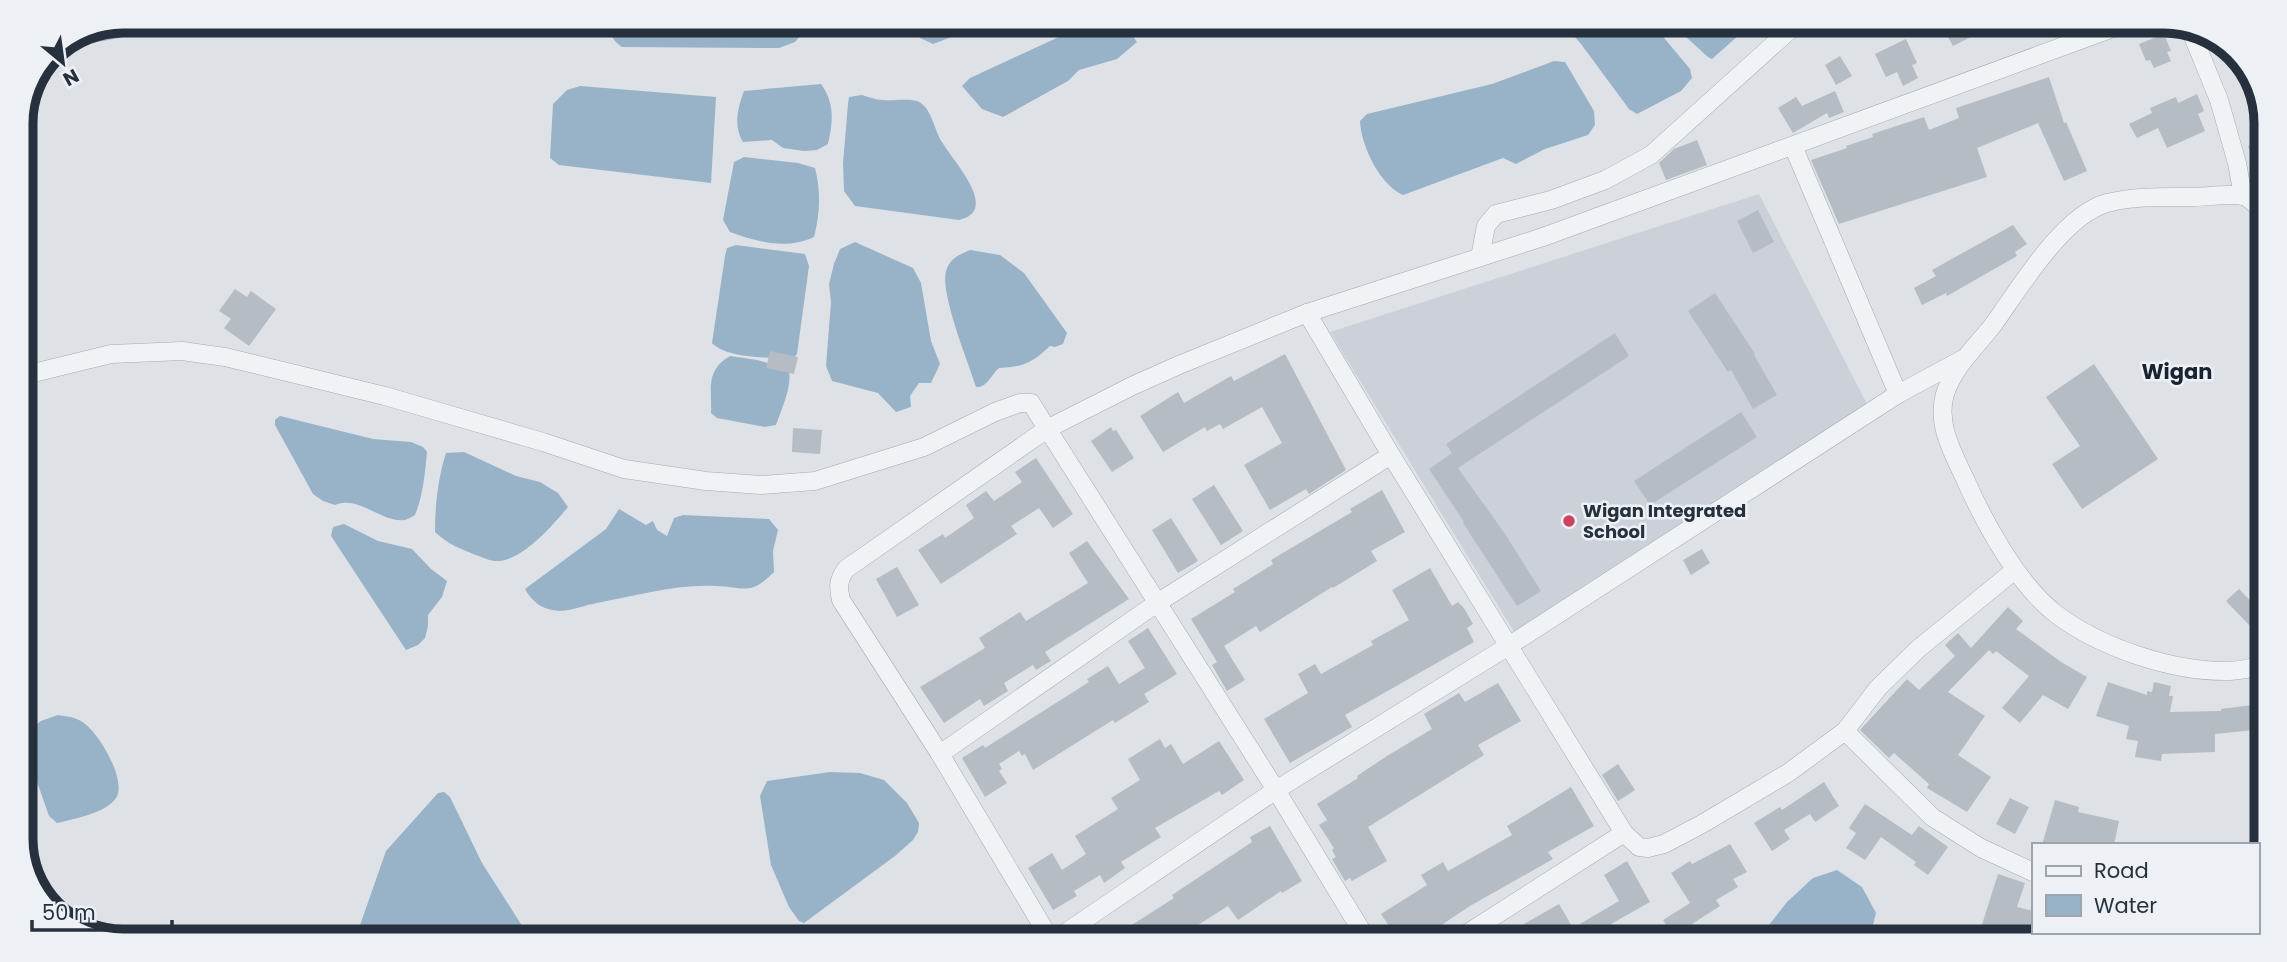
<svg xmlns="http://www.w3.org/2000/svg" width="2287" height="962" viewBox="0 0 2287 962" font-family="Poppins,sans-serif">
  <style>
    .built { fill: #ccd1d9 }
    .water { fill: #98b2c8 }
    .building { fill: #b5bcc4 }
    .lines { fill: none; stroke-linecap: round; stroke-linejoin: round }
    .minor-casing { stroke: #a3a9b1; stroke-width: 19 }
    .minor { stroke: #f0f3f6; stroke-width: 18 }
    .poi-dot { fill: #ce415f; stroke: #edf1f5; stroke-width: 2.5 }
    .labels { text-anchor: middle; stroke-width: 5; stroke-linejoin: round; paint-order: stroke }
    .poi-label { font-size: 18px; font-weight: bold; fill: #27313e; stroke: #edf1f5; text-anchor: start }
    .quarter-label { font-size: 21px; font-weight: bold; fill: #19222f; stroke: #edf1f5 }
    .rim { fill: none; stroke: #27313e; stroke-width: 9 }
  </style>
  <rect width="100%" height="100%" fill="#dee2e7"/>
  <!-- built -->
  <path class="built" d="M1759 194 1868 406 1516 635 1330 332Z"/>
  <!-- water -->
  <g class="water">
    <path d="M123 21H156L153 30 144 33 72 47 66 44Z"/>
    <path d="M615 23H787L796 28 800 36 795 42 779 48 622 47C611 39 610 35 615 23Z"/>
    <path d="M912 24H986L933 44 920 38Z"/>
    <path d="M1078 24 1125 25 1137 42 1117 59 1079 70 1068 81 1003 117 982 109 962 86 970 78 1061 36Z"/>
    <path d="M1565 26 1655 27 1690 69 1692 78 1681 91 1637 114 1629 109 1581 44Z"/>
    <path d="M1675 27H1748L1712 59 1708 57Z"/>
    <path d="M1554 61 1565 62 1594 111 1595 125 1588 135 1545 149 1516 164 1503 158 1403 195C1380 185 1361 146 1360 121L1367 114 1492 84Z"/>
    <path d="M821 84C835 103 833 122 828 144L817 150 804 151 783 148 772 140 743 142C733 126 738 107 744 91Z"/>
    <path d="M580 86 716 97 711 183 559 165 550 158 553 104 567 90Z"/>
    <path d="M862 95C869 97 876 100 883 100 893 101 907 98 917 101 932 107 934 130 942 142 953 161 1001 211 959 220L855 206 844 191 843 163 848 104 849 97Z"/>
    <path d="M744 157 798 163 815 168C821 191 820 214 814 237 786 250 758 242 730 232L723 220 734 162Z"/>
    <path d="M855 242 913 268 921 283 931 341 940 364 931 383H919L910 396 911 407 896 412 878 393 832 381 826 366 831 302 829 284 834 264 840 249Z"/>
    <path d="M736 245 805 254 809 266 797 354 792 359C770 357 727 359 712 343L725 256 727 248Z"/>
    <path d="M970 250 1000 255 1024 273 1067 333 1063 344 1055 347 1050 346C1032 363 1023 367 999 368 991 375 987 388 976 387 968 361 940 294 946 271 950 258 959 255 970 250Z"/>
    <path d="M730 356 757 360 789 369C792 388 782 407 776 425L765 427 717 418 711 413C712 388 705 371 730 356Z"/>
    <path d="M280 416 373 439 411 442 423 447 427 452C425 473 423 496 415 515 411 517 408 519 405 520 381 523 359 495 335 505L323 501 313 494 275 425V420Z"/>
    <path d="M464 452 516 476 540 482 558 493 568 507C552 526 521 563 494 561 487 560 480 556 473 554 457 547 448 544 435 532 435 506 438 478 446 453Z"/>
    <path d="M619 509 646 525 653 521 657 530 667 536 674 518 683 515 769 519 778 530 773 551 774 572C750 596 746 587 715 586 676 584 635 596 597 603 585 605 571 611 559 611 543 610 533 603 525 589L606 529Z"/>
    <path d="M344 524 378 541 412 549 431 569 447 581 442 597 428 615V626L425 638 418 645 406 650 331 536 333 527Z"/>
    <path d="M58 715C64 716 73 717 79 720 96 727 128 780 116 798 106 813 74 819 57 823L49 816 27 753 23 734 41 721Z"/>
    <path d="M21 769 33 810V834L21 841Z"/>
    <path d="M830 772 860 773 884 780 907 803 919 823 918 832 913 840 895 856 804 923 799 921 789 907 771 865 760 796 767 781Z"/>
    <path d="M444 792 450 797 482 863 528 935 363 934 359 928 386 851 438 793Z"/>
    <path d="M1837 870 1862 887 1876 913 1869 940H1772L1769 925 1787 902 1813 878Z"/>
  </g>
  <!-- building -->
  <g class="building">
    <path d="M1943 28H1989L1953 46Z"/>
    <path d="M2164 34 2171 51 2167 52 2171 61 2154 68 2150 60 2146 61 2139 44Z"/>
    <path d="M1906 39 1917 63 1912 65 1918 78 1903 86 1897 72 1886 77 1875 54Z"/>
    <path d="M1840 56 1852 76 1836 85 1825 65Z"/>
    <path d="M2049 77 2064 123 2066 122 2087 171 2064 181 2038 123 1977 148 1987 177 1839 224 1811 160 1847 148 1846 146 1873 137 1872 134 1924 117 1929 130 1959 118 1956 108Z"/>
    <path d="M1835 91 1844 112 1829 118 1827 113 1793 133 1778 108 1796 97 1802 106Z"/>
    <path d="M2197 94 2204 111 2198 114 2205 131 2167 148 2158 128 2137 138 2129 124 2152 113 2150 108 2176 97 2178 103Z"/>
    <path d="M2266 138 2265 188H2264L2248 146Z"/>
    <path d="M1697 140 1707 165 1666 180 1659 163 1674 149Z"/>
    <path d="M1758 210 1774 242 1753 253 1737 221Z"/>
    <path d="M2013 225 2027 244 2015 252 2017 256 1947 296 1946 293 1922 305 1914 288 1936 276 1932 270Z"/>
    <path d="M235 289 247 297 251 291 276 309 249 346 224 328 231 319 219 311Z"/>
    <path d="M1715 293 1755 354 1754 355 1777 395 1753 409 1731 370 1728 372 1688 311Z"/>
    <path d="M1615 333 1629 356 1458 468 1503 531 1541 591 1517 606 1463 523 1464 522 1429 469 1452 453 1446 444Z"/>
    <path d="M770 351 798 357 794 374 766 368Z"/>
    <path d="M1285 354 1346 470 1309 494 1306 489 1270 510 1244 465 1282 443 1262 407 1223 429 1220 424 1207 431 1205 427 1163 452 1140 416 1178 392 1184 403 1231 376 1234 381Z"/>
    <path d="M2094 364 2158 459 2082 509 2052 464 2080 446 2046 397Z"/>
    <path d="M1741 412 1757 437 1650 505 1634 481Z"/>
    <path d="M1111 427 1113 431 1116 430 1134 458 1112 472 1091 441Z"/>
    <path d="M793 428 822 430 820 454 792 452Z"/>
    <path d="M1036 458 1073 514 1053 528 1039 508 1011 526 1017 534 941 584 918 550 943 534 945 538 974 518 966 505 986 491 994 501 1022 482 1015 472Z"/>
    <path d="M1214 485 1243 531 1221 545 1192 499Z"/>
    <path d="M1382 490 1405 532 1371 551 1377 561 1333 588 1332 587 1260 632 1256 626 1224 646 1245 680 1227 691 1212 665 1217 662 1191 619 1235 592 1233 589 1273 564 1271 560 1352 512 1350 509Z"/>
    <path d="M1171 518 1198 561 1178 573 1152 530Z"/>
    <path d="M1087 541 1129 599 1045 652 1051 661 1036 670 1033 665 1004 683 1008 691 984 706 980 699 944 723 920 687 985 648 979 638 1020 612 1026 621 1088 583 1069 553Z"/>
    <path d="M1702 549 1710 563 1691 575 1683 560Z"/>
    <path d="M897 567 919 605 897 617 876 579Z"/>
    <path d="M1430 568 1452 606 1458 602 1464 608 1473 624 1467 628 1474 642 1345 715 1352 727 1290 763 1264 719 1308 693 1298 674 1315 664 1321 674 1373 645 1371 641 1409 620 1392 590Z"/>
    <path d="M2239 589 2261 612V619L2252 628 2226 601Z"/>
    <path d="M2008 607 2023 621 2016 629 2061 662 2087 677 2068 709 2043 695 2020 723 2002 708 2029 676 1996 651 1993 654 1989 650 1948 692 1985 716 1958 755 1991 777 1967 812 1927 788 1929 784 1894 753 1889 758 1860 730 1907 679 1919 690 1955 656 1945 645 1958 633 1971 648Z"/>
    <path d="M1148 628 1177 674 1144 694 1149 702 1115 723 1113 720 1033 770 1025 754 1022 756 1019 751 999 764 1002 769 999 771 1007 783 985 797 962 758 983 745 985 748 1089 682 1087 679 1108 666 1119 684 1145 668 1128 641Z"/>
    <path d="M2108 682 2147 695V691L2152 692 2154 682 2171 686 2169 696H2173L2170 712 2221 711V709L2252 705 2254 730 2215 734V752L2162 754 2161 761 2135 757 2138 741 2126 739 2129 726 2096 716Z"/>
    <path d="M1498 683 1521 721 1478 745 1484 755 1368 827 1387 861 1352 881 1350 878 1345 881 1332 859 1336 857 1332 850 1334 848 1319 825 1327 820 1317 804 1358 778 1357 776 1387 756 1432 729 1424 714 1459 693 1465 702Z"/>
    <path d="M1160 739 1165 748 1171 744 1183 764 1219 741 1244 780 1222 795 1219 791 1155 828 1161 837 1121 862 1125 868 1104 883 1100 875 1074 891 1077 896 1053 910 1028 868 1052 853 1062 870 1086 854 1075 836 1118 809 1111 798 1140 780 1128 759Z"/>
    <path d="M1618 764 1635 790 1618 801 1602 775Z"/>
    <path d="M1824 782 1839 806 1815 822 1810 814 1784 830 1790 839 1772 851 1754 823 1780 807 1782 810Z"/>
    <path d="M1571 787 1594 826 1548 852 1553 859 1470 906 1422 938H1397L1381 914 1427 885 1421 875 1443 862 1448 871 1512 835 1507 826Z"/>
    <path d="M2010 798 2029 807 2015 834 1996 824Z"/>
    <path d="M2055 800 2079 807 2078 812 2119 821 2114 845H2042Z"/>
    <path d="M1865 804 1912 835 1919 826 1948 847 1928 875 1914 865 1916 862 1881 837 1865 860 1846 848 1856 833 1849 828Z"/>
    <path d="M1270 826 1302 881 1282 893 1281 891 1238 920 1228 906 1179 937H1113L1174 898 1172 895 1252 842 1250 837Z"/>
    <path d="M1730 844 1747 872 1733 879 1738 887 1716 900 1720 906 1692 924 1695 929 1675 939 1663 920 1690 903 1671 873 1690 861 1692 864Z"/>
    <path d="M1627 861 1650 902 1611 924 1620 939H1498L1559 904 1573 928 1619 901 1604 875Z"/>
    <path d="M1998 874 2025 883 2017 907 2033 911V941L1999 940 1979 934Z"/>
  </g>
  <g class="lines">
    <!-- minor casing -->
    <g class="minor-casing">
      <g id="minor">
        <path d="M2190 29 2219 100 2237 163 2243 196"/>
        <path d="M1793 146 1898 394"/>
        <path d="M1480 257 1486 226 1496 214 1551 200 1605 180 1651 155 1793 27"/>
        <path d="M1307 313 1391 455 1624 833 1639 847 1648 848 1664 844 1702 824 1788 773 1845 731 1878 688 1918 649 2015 570"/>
        <path d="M21 376 111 354 182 351 225 357 385 396 543 442 624 469 706 481 761 485 815 481 924 447 995 412 1020 403H1031L1276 790 1366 938"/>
        <path d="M2260 666C2250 668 2239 671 2229 671 2173 672 2101 648 2056 614 2018 585 1984 522 1965 479 1953 453 1936 424 1945 394 1954 366 1976 347 1993 325 2019 289 2063 215 2107 203 2135 196 2163 197 2191 197 2202 197 2236 193 2244 196 2251 199 2259 208 2265 213"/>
        <path d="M1845 731 1932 817 1981 848 2033 872"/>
        <path d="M940 754 1157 603 1391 455"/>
        <path d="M1049 937 940 754 841 600C838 587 838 580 846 569L1047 429 1132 386 1179 365 1307 313 1543 237 2113 28"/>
        <path d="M1059 937 1276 790 1510 645 1898 394 1963 359"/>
        <path d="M1460 938 1624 833"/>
      </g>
    </g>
    <!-- minor -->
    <use href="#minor" class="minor"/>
  </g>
  <!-- markers -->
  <circle class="poi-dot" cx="1569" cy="521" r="7"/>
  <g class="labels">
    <!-- poi labels -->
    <g class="poi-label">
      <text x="1583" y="517">Wigan Integrated<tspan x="1583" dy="21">School</tspan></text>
    </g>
    <!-- quarter labels -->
    <g class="quarter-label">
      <text x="2177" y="379">Wigan</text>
    </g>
  </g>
  <!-- crop -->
  <path d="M0 0H2287V962H0ZM123 33H2164A90 90 0 0 1 2254 123V839A90 90 0 0 1 2164 929H123A90 90 0 0 1 33 839V123A90 90 0 0 1 123 33Z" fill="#edf1f5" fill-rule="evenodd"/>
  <path class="rim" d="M123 33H2164A90 90 0 0 1 2254 123V839A90 90 0 0 1 2164 929H123A90 90 0 0 1 33 839V123A90 90 0 0 1 123 33Z"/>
  <!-- legend -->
  <rect x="2032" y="843" width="228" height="91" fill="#edf1f5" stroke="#9ea4ac" stroke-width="2"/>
  <rect x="2046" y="866" width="35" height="10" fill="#f0f3f6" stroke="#9ea4ac" stroke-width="2"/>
  <text x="2094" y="878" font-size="21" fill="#27313e">Road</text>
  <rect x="2046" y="895" width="35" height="21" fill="#98b2c8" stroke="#9ea4ac" stroke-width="2"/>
  <text x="2094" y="913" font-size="21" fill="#27313e">Water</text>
  <!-- north arrow -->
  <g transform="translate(63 63) rotate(151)" stroke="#edf1f5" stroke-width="5" paint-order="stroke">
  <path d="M0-5L12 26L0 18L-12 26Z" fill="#27313e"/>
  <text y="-10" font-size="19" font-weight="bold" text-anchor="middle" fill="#27313e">N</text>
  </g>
  <!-- scale -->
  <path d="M32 920v10h140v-10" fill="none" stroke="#27313e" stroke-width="3.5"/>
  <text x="42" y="920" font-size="21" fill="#27313e" stroke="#edf1f5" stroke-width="5" paint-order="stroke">50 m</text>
</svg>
